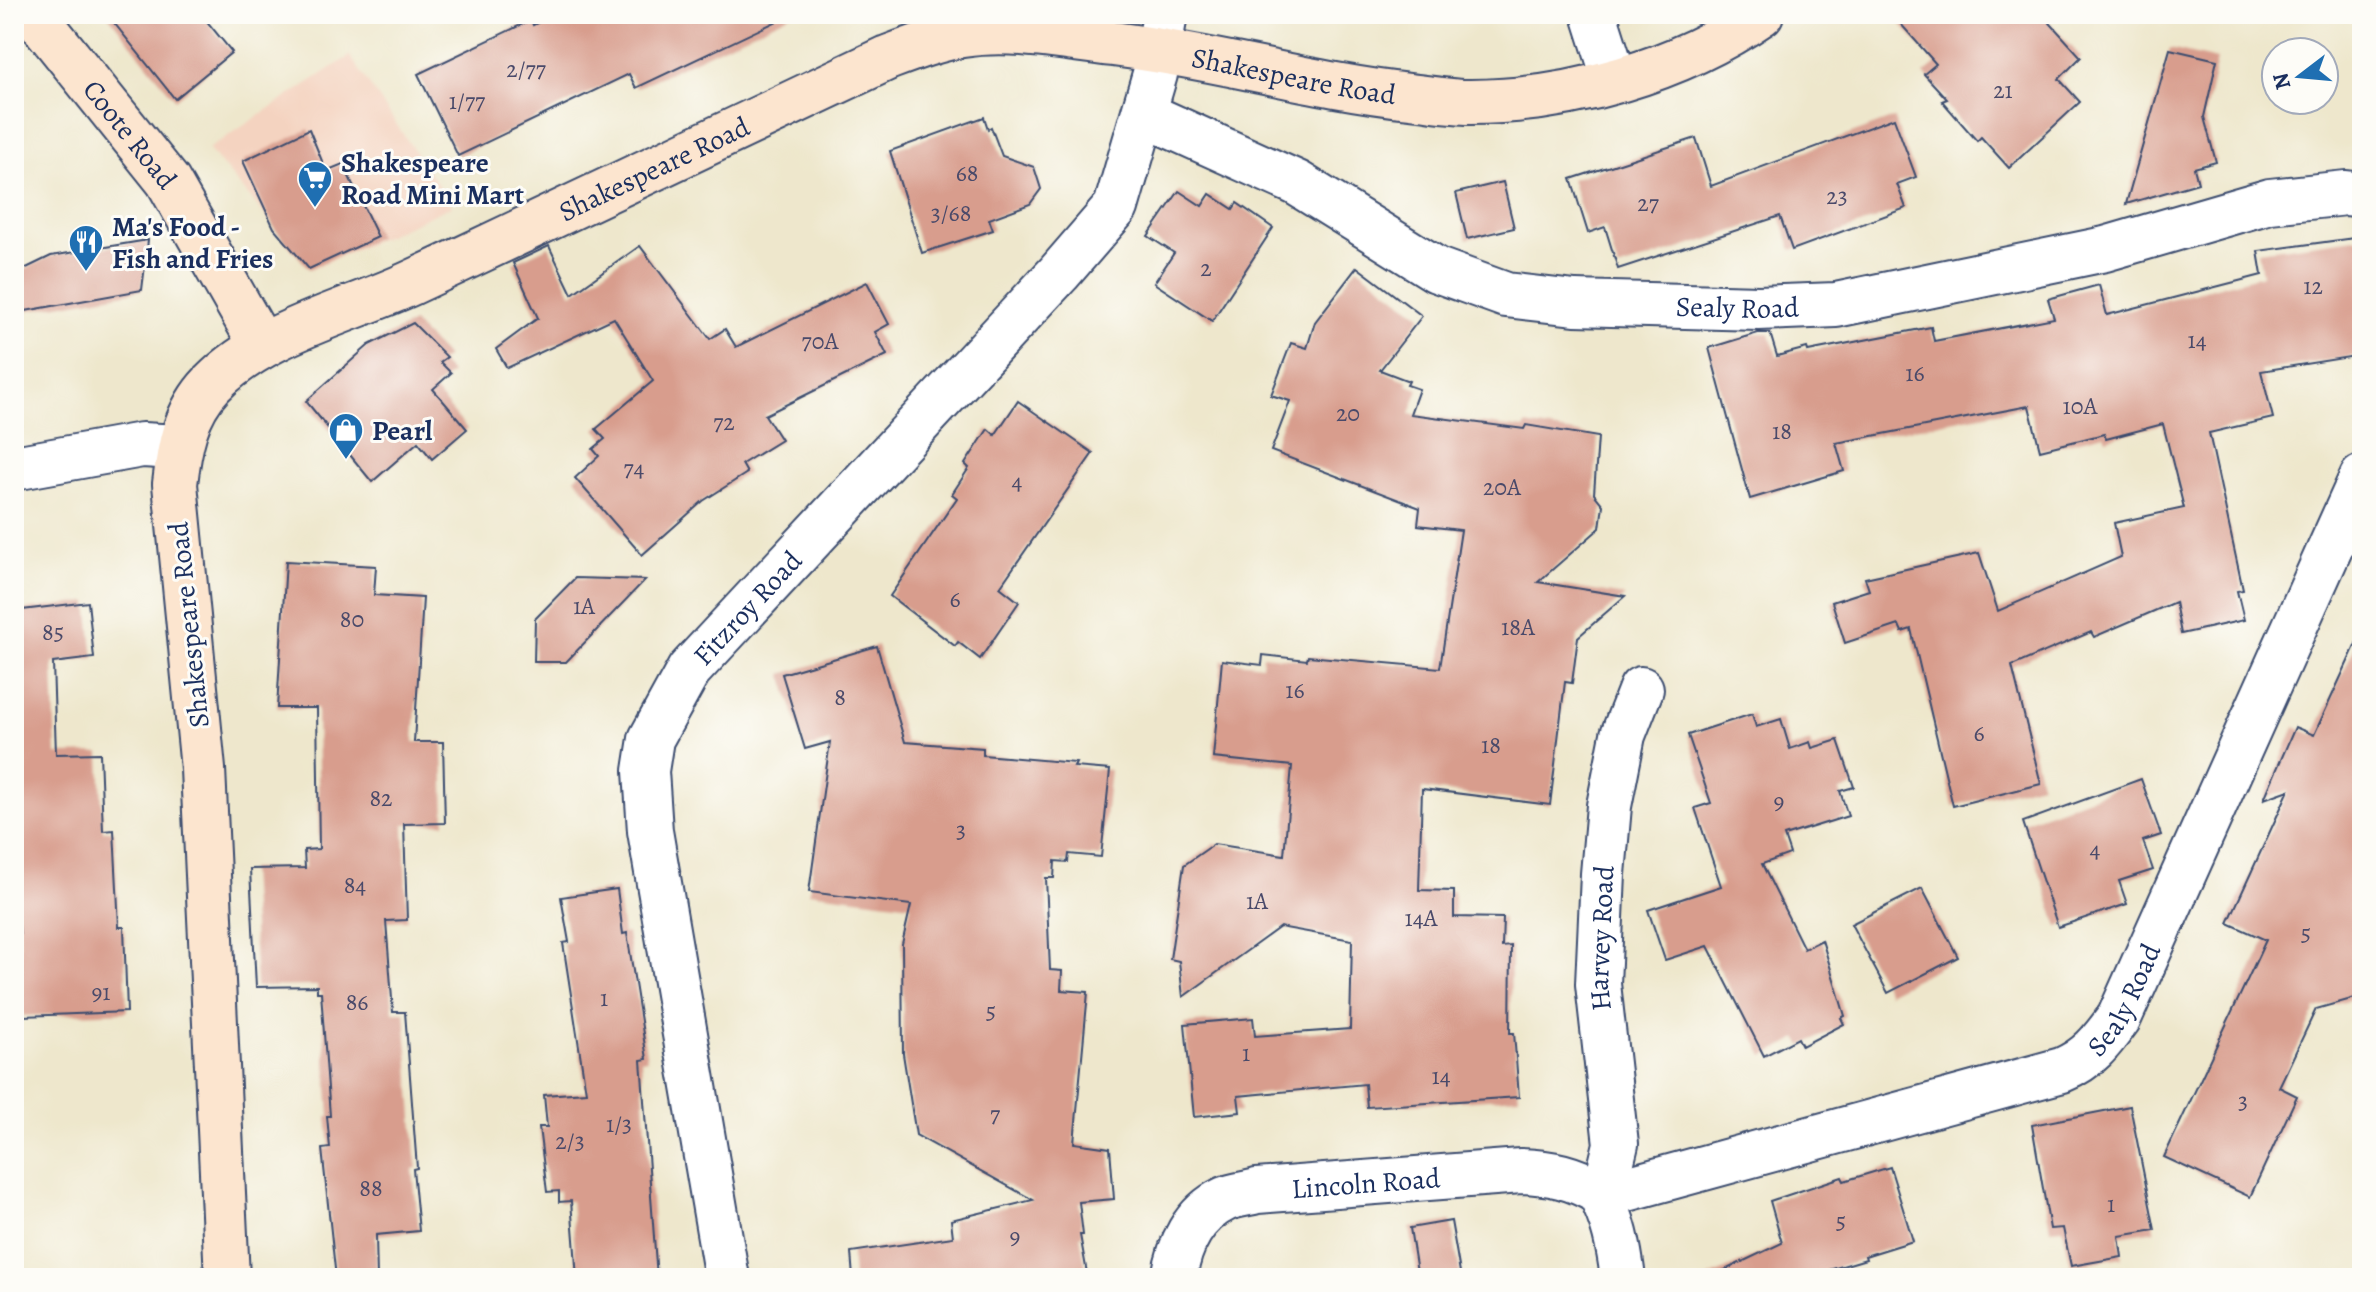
<svg xmlns="http://www.w3.org/2000/svg" width="2376" height="1292" viewBox="0 0 2376 1292" font-family="Alegreya,serif">
  <style>
    .built { fill: #f4d3c0 }
    .building { fill: #d89d8d }
    .lines { fill: none; stroke-linecap: round; stroke-linejoin: round }
    .street-casing { stroke: #3b4b6e; stroke-width: 48 }
    .secondary-casing { stroke: #3b4b6e; stroke-width: 48 }
    .street { stroke: #fff; stroke-width: 44 }
    .secondary { stroke: #fce5cf; stroke-width: 44 }
    .labels { text-anchor: middle; stroke-width: 6; stroke-linejoin: round; paint-order: stroke }
    .number-label { font-size: 24px; fill: #4a4a6a }
    .street-label { font-size: 28px; fill: #1b2f5e; stroke: #fdfcf7 }
    .poi-label { font-size: 28px; font-weight: bold; fill: #1b2f5e; stroke: #fdfcf7; text-anchor: start }
  </style>
  <rect width="100%" height="100%" fill="#fdfcf7"/>
  <filter id="ink" filterUnits="userSpaceOnUse"><feTurbulence type="fractalNoise" baseFrequency=".0125" numOctaves="2"/><feDisplacementMap in="SourceGraphic" scale="16" xChannelSelector="R" yChannelSelector="G"/><feConvolveMatrix kernelMatrix="1 2 1 2 8 2 1 2 1" color-interpolation-filters="sRGB"/></filter>
  <filter id="wash" filterUnits="userSpaceOnUse"><feTurbulence type="fractalNoise" baseFrequency=".006" numOctaves="4" result="noise"/><feDisplacementMap in="SourceGraphic" scale="32" xChannelSelector="R" yChannelSelector="G"/><feGaussianBlur stdDeviation="1.8" result="paint"/><feColorMatrix in="noise" values="0 0 0 0 0 0 0 0 0 0 0 0 0 0 0 0 0 1.4 0 .05"/><feComposite in="paint" operator="in"/></filter>
  <g filter="url(#wash)">
    <rect width="100%" height="100%" fill="#eee7cc"/>
    <!-- built -->
    <path class="built" d="M350 56 452 206 312 269 208 149Z"/>
    <g id="blocks">
      <!-- building -->
      <g class="building">
        <path d="M107 14H201L232 52 175 99Z"/>
        <path d="M555 14H792L636 88 629 74 458 156 418 74 531 20 533 25Z"/>
        <path d="M1892 14H2042L2081 57 2059 79 2080 102 2009 168 1981 137 1977 141 1942 101 1947 99 1924 74 1936 64Z"/>
        <path d="M2170 49 2217 60 2204 117 2216 162 2194 168 2198 183 2126 204Z"/>
        <path d="M984 117 988 129 991 127 1002 156 1034 167 1041 189 1030 204 989 219 993 230 922 253 890 151Z"/>
        <path d="M1894 118 1916 177 1897 184 1906 208 1792 250 1780 216 1618 269 1605 227 1588 233 1571 179 1696 138 1711 186Z"/>
        <path d="M309 129 326 171 343 164 378 237 309 269 274 228 243 161Z"/>
        <path d="M1503 182 1514 228 1467 239 1456 193Z"/>
        <path d="M1179 191 1202 206 1210 194 1233 209 1237 203 1273 228 1212 321 1154 283 1174 253 1148 236Z"/>
        <path d="M2362 237V355L2261 371 2273 418 2209 433 2243 590 2237 591 2244 620 2181 634 2175 602 2094 637 2091 632 2012 666 2041 784 1953 806 1911 629 1902 632 1899 625 1845 643 1832 602 1869 590 1865 578 1979 553 1998 611 2121 557 2114 523 2184 508 2163 424 2106 439 2104 434 2040 450 2029 406 1836 443 1844 471 1750 499 1709 348 1758 333H1770L1777 356 1807 348 1808 351 1931 327 1934 341 2054 318 2048 299 2099 285 2107 315 2262 275 2258 251Z"/>
        <path d="M148 240 142 290 14 313V274L51 256Z"/>
        <path d="M549 246 572 294 640 246 710 339 725 329 736 347 867 282 889 324 875 332 887 355 765 415 781 440 742 464 747 473 703 501 642 555 575 478 599 456 593 449 605 439 596 429 653 381 614 318 507 368 496 349 538 318 513 263Z"/>
        <path d="M1357 267 1422 316 1380 370 1409 381 1407 385 1419 389 1410 414 1524 429 1526 425 1598 437 1594 494 1603 505 1600 528 1538 582 1625 596 1578 637 1572 683 1565 682 1550 805 1422 789 1419 890 1454 891V917L1503 918 1502 947 1511 946 1510 1033H1514L1519 1097 1367 1107 1365 1084 1238 1096 1240 1112 1194 1117 1185 1024 1253 1018 1255 1036 1350 1029 1352 940 1280 927 1183 997 1179 961 1170 959 1184 865 1214 844 1284 855 1292 766 1213 758 1222 660 1262 665 1263 655 1307 660 1308 656 1440 668 1461 530 1418 525 1420 508 1271 451 1290 401 1271 395 1291 343 1307 348 1315 322Z"/>
        <path d="M413 323 447 357 440 362 451 373 433 389 467 429 432 459 418 442 372 482 306 401 369 345Z"/>
        <path d="M1018 401 1093 453 1000 587 1019 602 980 659 958 642 955 646 890 596 957 498 952 494 969 468 965 464 988 429 995 435Z"/>
        <path d="M286 561 376 566 374 595 423 598 414 742H443L445 823 404 824 407 920 386 921 393 1012H405L417 1168 413 1169 419 1231 376 1235 377 1278H336L322 1149 330 1148 327 1116H330L321 992H317V986L256 987 250 869 305 868 304 850 319 849 317 708H277Z"/>
        <path d="M575 578 645 580 566 662H534L535 619Z"/>
        <path d="M88 602 94 658 53 663 56 754 100 753 103 831 114 830 119 927H124L127 1012 23 1016 19 924H14V611Z"/>
        <path d="M2362 631V996L2316 1009 2279 1087 2297 1096 2250 1197 2164 1157 2266 940 2228 923 2289 790 2264 799 2295 727 2314 735Z"/>
        <path d="M877 646 905 742 983 748V755L1076 763 1074 767 1110 770 1101 857 1069 854 1068 862 1055 861 1054 878H1046L1050 970 1062 971 1061 990 1088 992 1074 1143 1110 1148 1114 1199 1079 1202 1083 1235H1080L1087 1273 1065 1278H853L851 1252 953 1237 951 1220 1033 1200 916 1135 903 1054 902 944 911 905 809 892 830 742 805 749 782 674Z"/>
        <path d="M1752 714 1756 727 1781 719 1790 749 1810 742 1812 748 1838 740 1854 787 1840 791 1848 816 1784 836 1790 854 1762 864 1804 949 1822 940 1845 1016 1841 1018 1844 1024 1802 1046 1798 1038 1764 1056 1708 946 1665 960 1648 910 1721 886 1695 808 1711 803 1688 735Z"/>
        <path d="M2141 779 2161 835 2143 841 2153 870 2119 881 2127 904 2058 927 2023 822Z"/>
        <path d="M1922 888 1958 957 1888 993 1851 924Z"/>
        <path d="M617 889 623 934 627 933 647 1059 641 1060 657 1278H577L571 1201 559 1202V1191L547 1192 539 1127H547L544 1095 586 1092 563 943 569 942 561 897Z"/>
        <path d="M2130 1106 2155 1230 2119 1236 2122 1257 2071 1266 2063 1228 2050 1229 2032 1125Z"/>
        <path d="M1890 1167 1913 1241 1865 1256 1866 1259 1802 1278H1708L1782 1243 1770 1201 1842 1177 1844 1181Z"/>
        <path d="M1451 1221 1461 1278H1418L1410 1228Z"/>
      </g>
    </g>
  </g>
  <g filter="url(#ink)">
    <use href="#blocks" fill-opacity="0" stroke="#3b4b6e" stroke-width="2"/>
    <g class="lines">
      <!-- street casing -->
      <g class="street-casing">
        <g id="street">
          <path d="M1594 14 1615 80"/>
          <path id="s1" d="M1144 114 1297 183 1437 270 1506 295 1575 303 1759 308 1836 305 2105 249 2270 201 2346 193 2362 195"/>
          <path d="M14 468 142 445 179 447"/>
          <path id="s2" d="M1599 1192 1623 1190 2062 1070C2089 1059 2102 1041 2119 1018L2362 477"/>
          <path id="s3" d="M1599 1192 1610 1169 1616 1144 1598 984 1603 874 1609 806 1623 735 1641 689"/>
          <path d="M1599 1192C1614 1220 1619 1247 1623 1278"/>
          <path id="s4" d="M727 1278 650 831 646 771 651 739 689 670 1059 273 1116 207 1155 74 1165 14"/>
          <path id="s5" d="M1174 1278C1179 1246 1193 1214 1225 1199 1235 1195 1247 1194 1257 1191L1521 1171C1551 1172 1573 1177 1599 1192"/>
        </g>
      </g>
      <!-- secondary casing -->
      <g class="secondary-casing">
        <g id="secondary">
          <path id="s6" d="M34 14 168 181 262 346"/>
          <path id="s7" d="M227 1278 203 769 175 484C179 448 185 412 212 384 262 332 346 313 411 283 570 209 728 133 887 58 911 49 937 39 962 35 1012 27 1063 38 1113 44 1213 56 1310 85 1410 96 1430 98 1451 102 1470 102 1570 102 1680 70 1761 14"/>
        </g>
      </g>
      <!-- street -->
      <use href="#street" class="street"/>
      <!-- secondary -->
      <use href="#secondary" class="secondary"/>
    </g>
  </g>
  <!-- icons -->
  <defs>
    <g id="supermarket-pin" transform="scale(1.8)"><path d="M0 17L-7.5 6A9.5 9.5 0 1 1 7.5 6Z" fill="#1f6fb2" stroke="#fdfcf7"/><path d="M-6-5.5h2.5l.6 2H6L4.5 2H-2.5L-4.4-4H-6ZM-1.5 3.2a1.3 1.3 0 1 0 .1 0ZM3 3.2a1.3 1.3 0 1 0 .1 0Z" fill="#fff"/></g>
    <g id="restaurant-pin" transform="scale(1.8)"><path d="M0 17L-7.5 6A9.5 9.5 0 1 1 7.5 6Z" fill="#1f6fb2" stroke="#fdfcf7"/><path d="M-5-6h1v4h1v-4h1v4h1v-4h1v5L-1.5 .5V6h-2V.5L-5-1ZM5-6V6H3V1.5H1.5Q1.5-4 5-6Z" fill="#fff"/></g>
    <g id="shop-pin" transform="scale(1.8)"><path d="M0 17L-7.5 6A9.5 9.5 0 1 1 7.5 6Z" fill="#1f6fb2" stroke="#fdfcf7"/><path d="M-5-2.5h2.3a2.7 3.5 0 0 1 5.4 0H5L5.5 6h-11ZM-1.5-2.5h3a1.5 2.3 0 0 0-3 0Z" fill="#fff"/></g>
  </defs>
  <g fill-rule="evenodd">
    <use href="#supermarket-pin" x="315" y="178"/>
    <use href="#restaurant-pin" x="86" y="242"/>
    <use href="#shop-pin" x="346" y="430"/>
  </g>
  <g class="labels">
    <!-- number labels -->
    <g class="number-label">
      <text x="526" y="77">2/77</text>
      <text x="2003" y="98">21</text>
      <text x="467" y="109">1/77</text>
      <text x="967" y="181">68</text>
      <text x="1837" y="204">23</text>
      <text x="1648" y="211">27</text>
      <text x="951" y="221">3/68</text>
      <text x="1206" y="276">2</text>
      <text x="2313" y="294">12</text>
      <text x="2197" y="348">14</text>
      <text x="820" y="349">70A</text>
      <text x="1915" y="381">16</text>
      <text x="2080" y="414">10A</text>
      <text x="1348" y="421">20</text>
      <text x="724" y="430">72</text>
      <text x="1782" y="439">18</text>
      <text x="634" y="476">74</text>
      <text x="1017" y="489">4</text>
      <text x="1502" y="495">20A</text>
      <text x="955" y="607">6</text>
      <text x="584" y="614">1A</text>
      <text x="352" y="627">80</text>
      <text x="1518" y="635">18A</text>
      <text x="53" y="640">85</text>
      <text x="1295" y="698">16</text>
      <text x="840" y="705">8</text>
      <text x="1979" y="741">6</text>
      <text x="1491" y="753">18</text>
      <text x="381" y="806">82</text>
      <text x="1779" y="809">9</text>
      <text x="961" y="838">3</text>
      <text x="2095" y="857">4</text>
      <text x="355" y="893">84</text>
      <text x="1257" y="909">1A</text>
      <text x="1421" y="926">14A</text>
      <text x="2306" y="941">5</text>
      <text x="101" y="1000">91</text>
      <text x="604" y="1006">1</text>
      <text x="357" y="1010">86</text>
      <text x="991" y="1019">5</text>
      <text x="1246" y="1061">1</text>
      <text x="1441" y="1084">14</text>
      <text x="2243" y="1109">3</text>
      <text x="995" y="1122">7</text>
      <text x="619" y="1132">1/3</text>
      <text x="570" y="1149">2/3</text>
      <text x="371" y="1196">88</text>
      <text x="2111" y="1212">1</text>
      <text x="1841" y="1229">5</text>
      <text x="1015" y="1244">9</text>
    </g>
    <!-- street labels -->
    <g class="street-label">
      <text dy="10" stroke="none"><textPath href="#s7" startOffset="2070">Shakespeare Road</textPath></text>
      <text dy="10" stroke="none"><textPath href="#s6" startOffset="154">Coote Road</textPath></text>
      <text dy="10" stroke="none"><textPath href="#s7" startOffset="1398">Shakespeare Road</textPath></text>
      <text dy="10" stroke="none"><textPath href="#s1" startOffset="638">Sealy Road</textPath></text>
      <text dy="10" stroke="none"><textPath href="#s4" startOffset="710">Fitzroy Road</textPath></text>
      <text transform="translate(188 625) rotate(-96)" y="10">Shakespeare Road</text>
      <text dy="10" stroke="none"><textPath href="#s3" startOffset="258">Harvey Road</textPath></text>
      <text dy="10" stroke="none"><textPath href="#s2" startOffset="576">Sealy Road</textPath></text>
      <text dy="10" stroke="none"><textPath href="#s5" startOffset="240">Lincoln Road</textPath></text>
    </g>
    <!-- poi labels -->
    <g class="poi-label">
      <text x="341" y="172">Shakespeare<tspan x="341" dy="32">Road Mini Mart</tspan></text>
      <text x="112" y="236">Ma's Food -<tspan x="112" dy="32">Fish and Fries</tspan></text>
      <text x="372" y="440">Pearl</text>
    </g>
  </g>
  <!-- margin -->
  <rect width="2376" height="1292" fill="none" stroke="#fdfcf7" stroke-width="48"/>
  <!-- north arrow -->
  <g transform="translate(2300 76) rotate(254)"><circle r="38" fill="#fdfcf7" stroke="#a3aaba" stroke-width="2"/>
  <path d="M0-6L14 30L0 20L-14 30Z" fill="#1f6fb2"/>
  <text y="-12" font-size="22" font-weight="bold" text-anchor="middle" fill="#1b2f5e">N</text>
  </g>
</svg>
